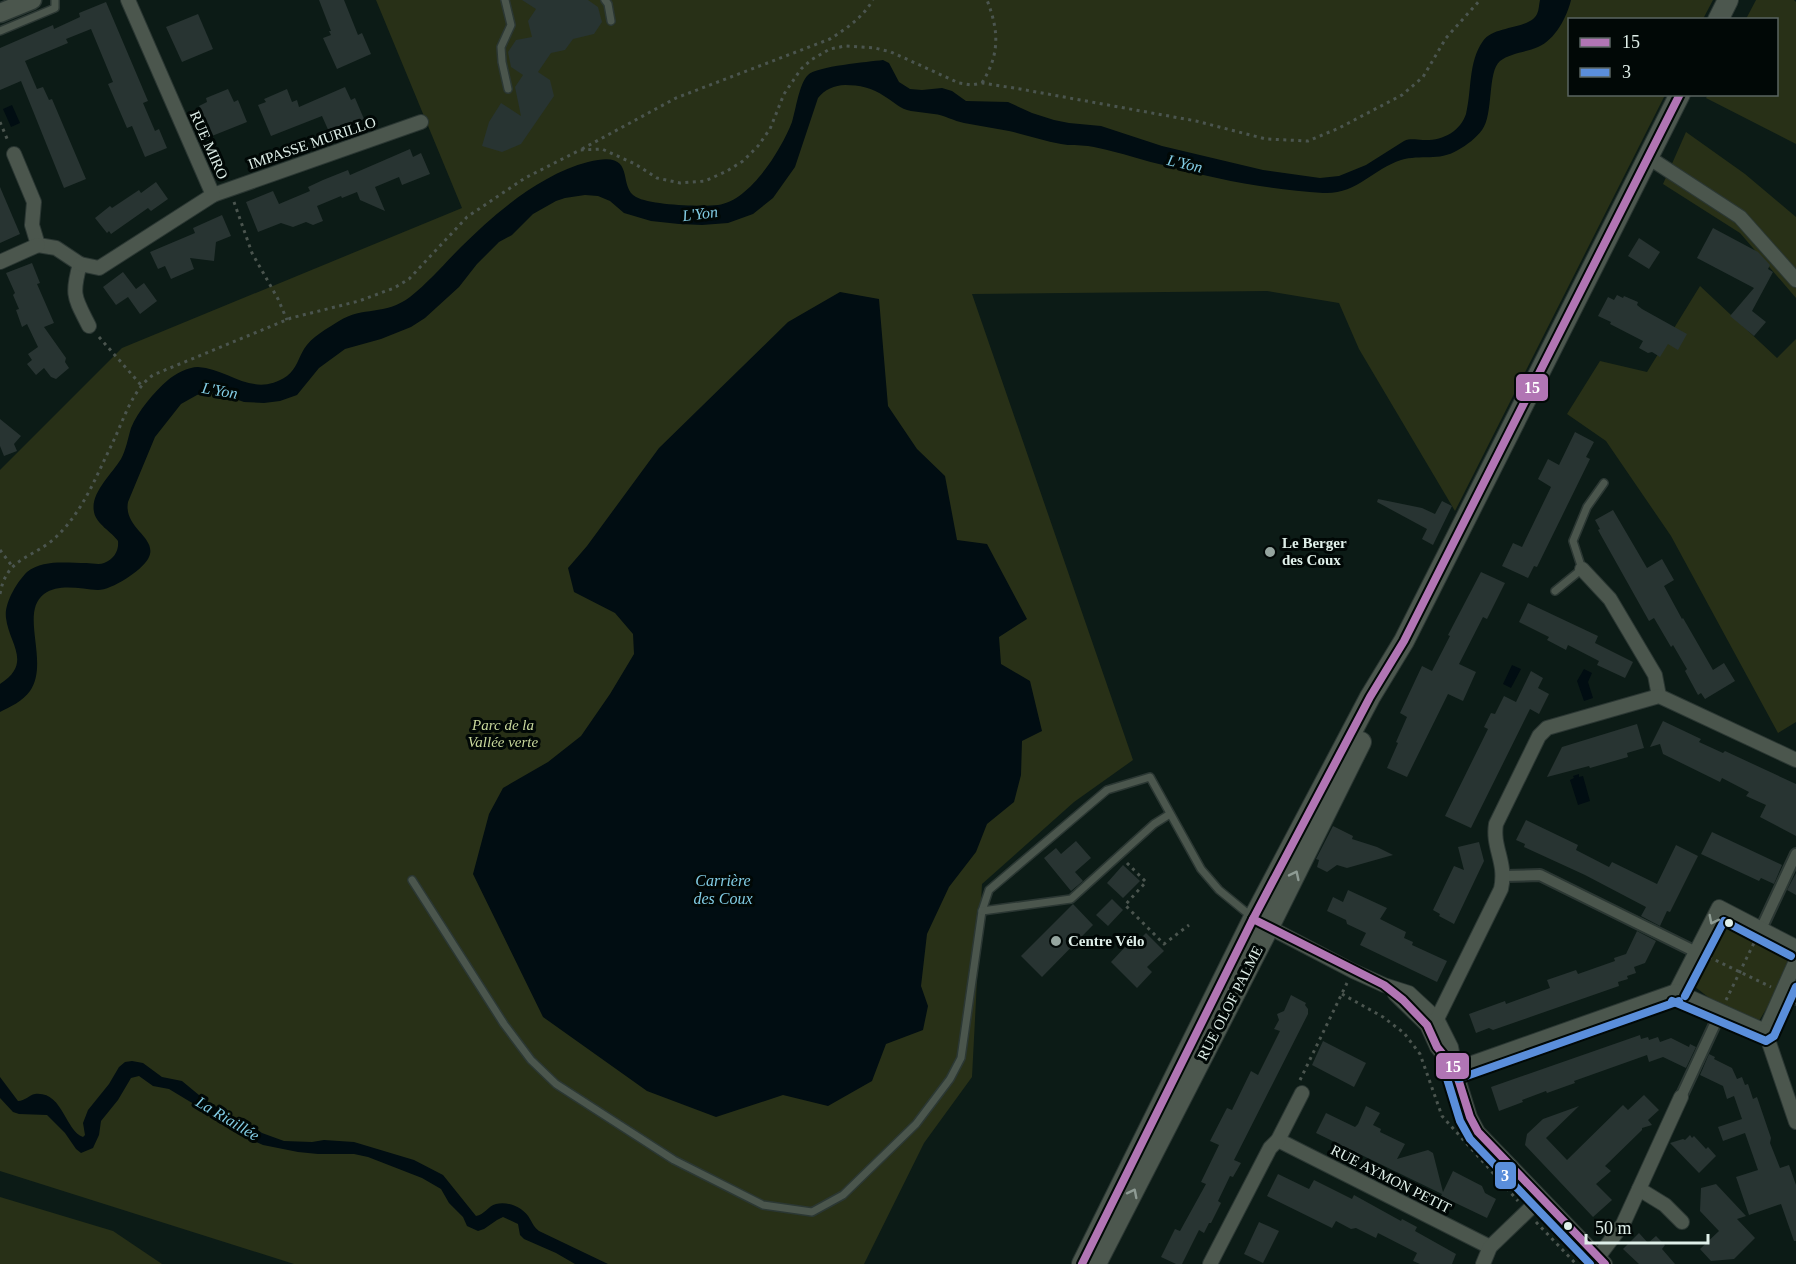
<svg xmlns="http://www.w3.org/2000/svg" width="1796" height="1264" viewBox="0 0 1796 1264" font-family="'Times New Roman',serif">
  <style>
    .green { fill: #283017 }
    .water { fill: #010d12 }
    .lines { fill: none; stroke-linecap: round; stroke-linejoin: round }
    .stream { stroke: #010d12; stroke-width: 4.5 }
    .building { fill: #283432 }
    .service-casing { stroke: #2b3733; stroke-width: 10 }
    .pedestrian-casing { stroke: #2b3733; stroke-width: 14 }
    .minor-casing { stroke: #2b3733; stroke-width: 16 }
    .tertiary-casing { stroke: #2b3733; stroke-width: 21 }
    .secondary-casing { stroke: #2b3733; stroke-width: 22 }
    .path { stroke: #4b554f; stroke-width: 3; stroke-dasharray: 3 4.5; stroke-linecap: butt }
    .service { stroke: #4b564d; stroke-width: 7 }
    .pedestrian { stroke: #4b564d; stroke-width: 10 }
    .minor { stroke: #4b564d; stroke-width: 14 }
    .tertiary { stroke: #4b564d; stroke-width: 18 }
    .secondary { stroke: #4c574e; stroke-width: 20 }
    .bus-1-casing { stroke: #010806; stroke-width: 12 }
    .bus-2-casing { stroke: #010806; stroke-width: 12 }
    .bus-1 { stroke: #b175b4; stroke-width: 8 }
    .bus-2 { stroke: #5a8edb; stroke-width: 8 }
    .oneway { stroke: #8e9b94 }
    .oneway2 { stroke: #8e9b93 }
    .poi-dot { fill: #95a59f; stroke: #010806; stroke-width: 2 }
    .bus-dot { fill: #dfefe9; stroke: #010806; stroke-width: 2 }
    .labels { text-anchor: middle; stroke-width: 6; stroke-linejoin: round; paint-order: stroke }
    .street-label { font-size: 15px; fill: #dfefe9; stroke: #010806 }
    .poi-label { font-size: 15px; font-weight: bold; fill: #dfefe9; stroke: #010806; text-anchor: start }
    .park-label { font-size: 15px; font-style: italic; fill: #c8d89c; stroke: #010806 }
    .water-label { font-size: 16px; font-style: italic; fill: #82cce4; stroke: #010806 }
    .line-badge { stroke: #010806; stroke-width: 2 }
    .badge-label { font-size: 16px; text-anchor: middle; font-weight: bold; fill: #fff }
  </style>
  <rect width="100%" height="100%" fill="#0c1b16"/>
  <!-- green -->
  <g class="green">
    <path d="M376 0H1713L1703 19 1570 20V94L1665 95 1455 511 1359 349 1339 303 1267 291 972 294 1133 760 1074 802 982 884 972 1077 924 1143 864 1264H294L0 1171V470L122 348 462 208Z"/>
    <path d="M1756 0H1794L1796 2V144L1706 98 1708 95 1776 94V20L1746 19Z"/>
    <path d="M1686 132 1745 174 1796 217V298L1740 233 1663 184Z"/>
    <path d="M1700 286 1777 358 1796 339V722L1778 733 1671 536 1606 441 1567 414 1600 361 1647 372Z"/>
    <path d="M1723 925 1758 935 1790 954 1778 989 1759 1021 1722 1008 1694 986 1705 952Z"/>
    <path d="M0 1197 113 1231 162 1264H0Z"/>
  </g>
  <!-- water -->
  <g class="water">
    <path d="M1540 0H1571C1567 17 1555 40 1538 47 1527 52 1510 53 1500 61 1487 72 1494 114 1482 130 1476 138 1467 145 1458 150 1438 162 1421 154 1401 160 1373 169 1356 195 1323 193 1270 190 1215 179 1163 165 1145 161 1128 155 1111 151 1103 149 1096 147 1088 146 1079 145 1070 146 1061 144 1044 141 1026 135 1009 131 994 128 979 126 964 123 954 121 944 115 934 114 926 113 919 112 911 111 900 109 894 102 884 96 873 88 859 85 845 85 835 85 824 90 818 98L795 167 773 198 753 214 728 223 702 225 679 224 651 221 624 213 610 201 598 196 585 195 565 198 556 201 533 214 512 235 499 242 477 264 459 287 425 318 411 327 381 339 345 349 319 368 297 395 280 401 264 403 244 402 221 394 208 392 197 395 181 404 155 437 128 502C123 529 160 538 148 559 141 571 112 590 98 590 81 589 59 583 44 594 19 613 50 662 30 691 23 701 10 707 0 712V684C33 663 9 644 6 618 4 603 17 582 27 572 43 559 67 563 86 563 92 563 99 565 104 563 114 559 119 551 118 541 112 532 96 524 94 512 90 493 112 474 121 459 126 450 128 438 131 428 138 411 154 392 168 380 175 374 188 367 198 367 230 369 253 399 287 376 297 368 298 359 304 349 311 337 328 328 339 321 363 306 385 316 410 297 429 282 444 264 461 247 495 213 541 174 588 162 639 149 616 186 636 197 650 205 701 207 718 205 750 201 781 150 792 122 796 109 799 84 808 75 817 66 868 62 883 60L889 63 899 82 910 89 922 90 942 88 952 91 966 101 1008 102 1032 113 1054 120 1069 123 1101 126 1162 146 1263 170 1320 178 1339 176 1366 165 1404 141C1411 138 1416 140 1423 140 1442 141 1460 132 1466 114 1472 90 1468 62 1483 41 1494 25 1529 30 1537 14 1539 10 1539 4 1540 0Z"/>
    <path d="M12 105 20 123 11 127 3 109Z"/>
    <path d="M840 292 879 299 888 406 917 449 945 476 957 540 987 544 1027 619 999 637 1001 664 1030 681 1042 731 1022 741 1021 775 1014 802 987 824 976 852 949 887 927 934 921 986 928 1006 923 1030 886 1044 872 1081 828 1106 783 1095 716 1117 647 1091 543 1017 473 874 489 814 503 788 548 762 581 736 610 694 634 654 633 634 615 613 574 592 568 568 587 546 659 448 788 322Z"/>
    <path d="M1512 665 1521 669 1511 688 1503 684Z"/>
    <path d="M1584 669 1592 673 1588 682 1593 698 1584 701 1577 681Z"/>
    <path d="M1579 774V777L1583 776 1590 801 1578 805 1570 780 1574 778 1573 776Z"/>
    <path d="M132 1061 143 1063 162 1077 182 1081 205 1100 226 1113 222 1121 169 1089 153 1086 139 1076 131 1078 118 1100 101 1121 99 1135 93 1148 81 1153 76 1149 65 1133 47 1115 19 1114 13 1112 0 1098V1077L18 1101C25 1101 29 1095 35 1094 63 1091 65 1131 83 1137L85 1135 83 1123 88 1110 109 1084 119 1067 125 1062Z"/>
    <path d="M234 1117 248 1123 262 1133 284 1141 312 1142 324 1140 354 1142 414 1160 443 1175 476 1216C484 1215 488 1206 496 1204 509 1201 524 1208 530 1219 533 1224 534 1227 539 1231L608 1264H575L556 1253 524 1239 520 1235 518 1224 503 1217 497 1220 484 1229 478 1231 467 1226 463 1217 449 1203 441 1189 422 1178 368 1157 354 1154H318L298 1152 263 1145 254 1141 229 1125Z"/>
  </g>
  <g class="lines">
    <!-- stream -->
    <path class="stream" d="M219 1114 235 1123"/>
  </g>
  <!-- building -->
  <g class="building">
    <path d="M319 0H344L358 35 362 33 371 54 337 69 323 38 331 35 329 31H331Z"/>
    <path d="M522 0H588L598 7 602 22 594 34 573 39 565 50 551 53 538 72 550 80 554 96 521 144 502 152 482 146 489 122 501 103 521 116 515 87 523 75 511 67 508 52 516 40 532 37 528 21 536 9Z"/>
    <path d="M106 2 148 101 143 103 155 131 159 129 167 148 145 157 132 126 127 128 108 84 113 82 91 29 66 39 68 43 25 61 37 89 43 87 49 100 52 99 86 179 64 188 21 81 0 90V48L53 25 54 29 80 17 79 13Z"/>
    <path d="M198 14 213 49 182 62 166 27Z"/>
    <path d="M345 87 351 100 355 98 364 119 330 134 322 116 271 136 258 105 266 102 264 99 287 89 292 102 297 100 299 107Z"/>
    <path d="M228 89 234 102 238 100 247 122 212 136 199 106 207 102 206 98Z"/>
    <path d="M410 149 413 157 421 153 430 174 402 185 399 177 375 187 385 211 360 200 357 192 342 198 341 196 317 206 323 221 313 225 306 222 293 227 281 223 258 232 246 202 273 191 279 204 310 191 308 187 323 180 348 170 350 175Z"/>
    <path d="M156 182 168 199 151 211 148 208 111 234 109 231 107 233 95 218 110 206 112 208 139 190 141 193Z"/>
    <path d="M0 187 20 234 0 243Z"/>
    <path d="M222 215 231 236 216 242 214 261 190 258 194 269 171 279 165 266 158 269 150 252 195 233 193 228Z"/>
    <path d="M1713 228 1758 252 1770 265 1768 269 1773 272 1752 311 1766 322 1754 336 1730 316 1754 288 1697 258Z"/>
    <path d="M1639 238 1660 252 1649 269 1628 256Z"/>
    <path d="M32 263 40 283 37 284 54 323 44 327 66 358 65 362 69 368 56 379 51 377 44 368 36 375 27 364 32 360 28 354 38 347 27 324 22 327 16 310 19 309 13 295 15 293 6 273Z"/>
    <path d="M123 272 136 289 144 283 157 301 140 314 128 297 116 305 103 287Z"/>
    <path d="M1617 295 1623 298 1624 296 1638 302 1637 305 1642 309 1687 334 1678 350 1668 344 1660 357 1652 352 1648 353 1639 348 1643 341 1610 324 1611 322 1598 316 1608 297 1614 300Z"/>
    <path d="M0 419 21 436 14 444 17 451 4 456 0 446Z"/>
    <path d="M1575 432 1594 442 1586 457 1590 459 1537 567 1534 566 1528 578 1502 566 1513 543 1522 547 1551 487 1538 479 1548 459 1559 465Z"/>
    <path d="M1378 499 1422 508 1435 514 1442 501 1452 506 1433 545 1422 539 1427 529 1377 502Z"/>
    <path d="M1613 510 1647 568 1662 559 1674 580 1664 586 1682 619 1683 618 1713 670 1724 663 1735 681 1705 699 1701 693 1698 695 1685 671 1687 669 1673 645 1671 647 1654 618 1649 621 1598 530 1600 529 1595 520Z"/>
    <path d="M1481 572 1505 583 1487 619 1483 617 1459 664 1476 672 1463 701 1448 694 1407 777 1387 768 1398 743 1396 742 1407 717 1400 713 1422 666 1432 671 1450 636 1448 635Z"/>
    <path d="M1528 603 1598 636 1595 643 1633 662 1625 678 1597 665 1599 661 1568 645 1566 650 1547 640 1549 637 1519 622Z"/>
    <path d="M1531 671 1543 678 1538 688 1549 694 1539 714 1530 709 1471 828 1445 816 1488 729 1484 727 1491 713 1495 714 1504 696 1516 702Z"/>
    <path d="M1663 721 1701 739 1699 742 1723 753 1725 751 1796 784V836L1760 817 1766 805 1746 796 1749 792 1722 778 1720 782 1663 754 1660 744 1650 747Z"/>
    <path d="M1637 724 1644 748 1627 753 1628 757 1590 768 1589 766 1547 777 1562 747Z"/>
    <path d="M1526 820 1578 845 1576 850 1609 867 1612 862 1657 884 1676 845 1698 856 1670 912 1667 911 1660 926 1641 916 1646 907 1585 875 1524 847 1525 844 1516 840Z"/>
    <path d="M1333 826 1353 836 1352 839 1377 847 1393 855 1347 868 1337 865 1327 872 1317 867 1319 860 1316 859Z"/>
    <path d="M1712 832 1782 865 1774 884 1761 878 1759 881 1701 854Z"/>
    <path d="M1076 841 1091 858 1075 872 1083 881 1071 891 1044 858 1056 848 1061 854Z"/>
    <path d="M1479 842 1484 861 1454 924 1439 916 1440 914 1433 910 1454 866 1464 870 1458 847Z"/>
    <path d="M1123 865 1140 881 1123 898 1107 883Z"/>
    <path d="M1796 873V895L1787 890Z"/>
    <path d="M1348 890 1387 908 1380 919 1406 932 1404 938 1413 942 1412 945 1447 961 1437 982 1360 945 1366 933 1347 924 1346 920 1327 911 1333 897 1343 902Z"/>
    <path d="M1112 899 1123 910 1108 926 1096 915Z"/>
    <path d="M1073 904 1093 925 1042 977 1021 956Z"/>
    <path d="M1637 931 1656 941 1645 963 1634 967 1636 973 1627 976 1628 979 1618 982 1619 986 1493 1030 1489 1028 1476 1033 1469 1014 1505 1001 1506 1004 1550 988 1547 980 1576 970 1578 974 1615 961 1614 958 1626 954Z"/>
    <path d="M1146 933 1164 951 1147 967 1152 972 1137 988 1111 962 1126 946 1130 949Z"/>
    <path d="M1291 995 1306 1003 1305 1005 1308 1009V1014L1234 1160 1241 1163 1233 1177 1230 1176 1218 1201 1221 1203 1211 1223H1209L1204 1233 1199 1230 1182 1264H1176L1161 1257 1175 1229 1180 1231 1206 1184 1201 1182 1219 1145 1210 1141 1227 1108 1232 1110 1251 1071 1258 1075 1280 1031 1274 1029 1279 1020 1277 1014 1284 1011Z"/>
    <path d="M1640 1035 1641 1039 1648 1037 1649 1040 1658 1037 1660 1042 1671 1038 1689 1047 1690 1044 1696 1047 1686 1068 1663 1057 1649 1062 1647 1055 1574 1081 1575 1083 1547 1093 1546 1091 1522 1100 1523 1102 1499 1111 1491 1087Z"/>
    <path d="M1323 1041 1366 1063 1354 1087 1312 1065Z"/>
    <path d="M1709 1054 1715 1057 1714 1059 1732 1068 1737 1079 1742 1077 1745 1085 1748 1084 1753 1099 1757 1097 1771 1138 1770 1143 1780 1168 1789 1165 1796 1185V1241H1794L1781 1204 1749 1215 1736 1177 1758 1170 1745 1133 1723 1141 1718 1127 1742 1119 1734 1096 1727 1099 1723 1086 1700 1075Z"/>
    <path d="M1644 1095 1659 1110 1648 1120 1652 1125 1642 1128V1130L1605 1166 1611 1171 1596 1184 1612 1200 1593 1217 1525 1145 1527 1134 1543 1119 1579 1106 1546 1138 1567 1160 1623 1105 1628 1110Z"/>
    <path d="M1366 1106 1380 1113 1373 1125 1381 1129 1380 1132 1405 1144 1397 1159 1428 1150 1433 1153 1443 1192 1453 1171 1482 1186 1485 1193 1496 1199 1487 1218 1441 1196 1442 1194 1316 1133 1326 1113 1355 1127 1358 1124Z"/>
    <path d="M1690 1135 1692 1138 1694 1136 1706 1149 1708 1147 1716 1156 1699 1173 1670 1143 1683 1139 1685 1140Z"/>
    <path d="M1278 1174 1309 1189 1314 1180 1352 1199 1354 1195 1401 1221 1402 1219 1417 1227 1415 1231 1456 1254 1452 1264H1420L1413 1261 1417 1253 1378 1233 1376 1238 1356 1228 1351 1229 1336 1221 1332 1228 1267 1196Z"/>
    <path d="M1716 1184 1746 1216 1737 1219 1755 1238 1734 1259 1711 1261 1700 1249 1719 1231 1700 1211 1701 1188Z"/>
    <path d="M1259 1222 1279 1231 1263 1263 1244 1254Z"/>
    <path d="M1639 1233 1648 1243 1656 1236 1665 1245 1662 1249 1675 1264H1639L1623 1249Z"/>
  </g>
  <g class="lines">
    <!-- service casing -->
    <g class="service-casing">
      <g id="service">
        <path d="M505 0 511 25 501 47 502 62 508 89"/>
        <path d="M605 0 608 4 611 21"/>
        <path d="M0 31 55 8V0"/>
        <path d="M1555 591 1582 569 1573 541 1587 507 1604 483"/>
        <path d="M412 880 504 1024 531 1060 556 1084 674 1160 763 1205 812 1212 843 1195 916 1124 950 1079 961 1058 982 911 989 890 1107 790 1150 777 1201 869 1219 890 1252 917"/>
        <path d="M982 911 1071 899 1154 824 1170 814"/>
      </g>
    </g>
    <!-- pedestrian casing -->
    <g class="pedestrian-casing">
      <g id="pedestrian">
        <path d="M1504 876 1540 875 1696 952"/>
        <path d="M1761 929 1796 854"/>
        <path d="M1782 992 1796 999"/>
        <path d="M1681 1097 1721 1011"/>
      </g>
    </g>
    <!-- minor casing -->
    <g class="minor-casing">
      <g id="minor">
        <path d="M14 154 34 202 32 225 38 245 56 248 80 264C71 296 75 298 89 326"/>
        <path d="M1648 157 1740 217 1796 280"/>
        <path d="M213 195 421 122"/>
        <path d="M0 262 38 245"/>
        <path d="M80 264 99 268 213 195 128 0"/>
        <path d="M1582 569 1610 599 1655 675 1659 696"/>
        <path d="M1263 924 1353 971 1384 985 1409 993 1437 1019 1451 1047 1455 1069 1470 1117 1478 1132 1605 1264"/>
        <path d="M1676 991 1719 907 1796 947"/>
        <path d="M1676 991 1765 1031 1796 961"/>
        <path d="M1395 994 1427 1025 1437 1047 1453 1067"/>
        <path d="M1427 1025 1437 1019 1501 889C1507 862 1492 848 1496 824L1539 736 1547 728 1659 696 1796 760"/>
        <path d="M1765 1031 1796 1122"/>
        <path d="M1455 1069 1676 991"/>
        <path d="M1278 1140 1490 1247"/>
        <path d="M1639 1189 1665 1205 1682 1222"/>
        <path d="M1598 1257 1623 1224 1681 1097"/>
        <path d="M1210 1264 1270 1148 1278 1140 1302 1093"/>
        <path d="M1483 1264 1490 1247 1541 1198"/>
      </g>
    </g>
    <!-- tertiary casing -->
    <g class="tertiary-casing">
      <path id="tertiary" d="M0 13 32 0"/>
    </g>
    <!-- secondary casing -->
    <g class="secondary-casing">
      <g id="secondary">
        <path d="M1718 20 1728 0"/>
        <path d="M1082 1264 1253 919 1370 697 1404 641 1680 94"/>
        <path d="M1096 1264 1269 927 1361 742"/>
      </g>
    </g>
    <!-- path -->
    <g class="path">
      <path d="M982 83C1000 54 999 31 987 0"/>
      <path d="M0 122 8 141"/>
      <path d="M582 149 676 98 830 39C847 28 862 18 873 0"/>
      <path d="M234 202 252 253 278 299 287 320"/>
      <path d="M99 337 141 385"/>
      <path d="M0 550 12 566"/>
      <path d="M0 594C6 561 25 560 49 543 59 535 67 526 74 516 90 494 101 466 113 442 124 419 132 390 153 375L291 318 359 301 394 288 409 279 467 217 525 178 580 150 602 149 635 164 657 178 680 183 705 181 727 171 743 161 758 146 770 129 784 94 801 69 811 60 830 49 845 46 875 48 891 52 959 83 972 85 982 83 1020 89 1196 121 1266 139 1308 141 1339 128 1402 95 1423 77 1446 38 1480 0"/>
      <path d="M1127 863 1146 882 1125 905 1164 944 1189 925"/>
      <path d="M1709 957 1771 987"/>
      <path d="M1342 994 1383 1017 1404 1033 1420 1054 1442 1116 1518 1201"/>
      <path d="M1726 1000 1755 941"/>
      <path d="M1300 1080 1347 983"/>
      <path d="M1536 1222 1576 1264"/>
    </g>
    <!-- service -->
    <use href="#service" class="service"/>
    <!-- pedestrian -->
    <use href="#pedestrian" class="pedestrian"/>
    <!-- minor -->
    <use href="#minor" class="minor"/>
    <!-- tertiary -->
    <use href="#tertiary" class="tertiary"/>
    <!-- secondary -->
    <use href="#secondary" class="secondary"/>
    <!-- bus-1 casing -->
    <g class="bus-1-casing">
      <g id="bus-1">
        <path d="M1253 919 1384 985 1403 1000 1427 1025 1437 1047 1455 1069 1470 1117 1478 1132 1605 1264"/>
        <path d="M1082 1264 1253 919 1370 697 1404 641 1680 94"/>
      </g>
    </g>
    <!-- bus-2 casing -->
    <g class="bus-2-casing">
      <g id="bus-2">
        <path d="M1685 996 1724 921 1791 956"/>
        <path d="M1672 1001 1766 1041 1774 1036 1796 987"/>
        <path d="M1445 1072 1460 1121 1470 1139 1590 1264"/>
        <path d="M1458 1079 1679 1001"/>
      </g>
    </g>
    <!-- bus-1 -->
    <use href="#bus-1" class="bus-1"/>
    <!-- bus-2 -->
    <use href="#bus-2" class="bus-2"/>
  </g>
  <!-- one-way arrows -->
  <defs><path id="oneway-chevron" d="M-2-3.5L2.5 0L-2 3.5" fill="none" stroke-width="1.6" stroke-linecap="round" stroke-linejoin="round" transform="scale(1.5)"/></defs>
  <g class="oneway">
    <use href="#oneway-chevron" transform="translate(1295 875) rotate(-64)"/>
    <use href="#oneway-chevron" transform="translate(1133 1193) rotate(-63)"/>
  </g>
  <use class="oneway2" href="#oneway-chevron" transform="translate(1713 920) rotate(117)"/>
  <!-- markers -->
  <g class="poi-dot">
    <circle cx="1270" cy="552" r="6"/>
    <circle cx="1056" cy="941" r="6"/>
  </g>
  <g class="bus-dot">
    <circle cx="1729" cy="923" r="5"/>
    <circle cx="1568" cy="1226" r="5"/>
  </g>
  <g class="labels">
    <!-- street labels -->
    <g class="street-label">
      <text transform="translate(312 143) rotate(-19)" y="5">IMPASSE MURILLO</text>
      <text transform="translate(209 145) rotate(66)" y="5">RUE MIRO</text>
      <text transform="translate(1230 1003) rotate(-63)" y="5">RUE OLOF PALME</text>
      <text transform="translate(1391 1179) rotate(27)" y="5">RUE AYMON PETIT</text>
    </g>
    <!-- poi labels -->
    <g class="poi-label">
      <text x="1282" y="548">Le Berger<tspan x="1282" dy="17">des Coux</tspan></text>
      <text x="1068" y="946">Centre Vélo</text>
    </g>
    <!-- park labels -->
    <g class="park-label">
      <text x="503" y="730">Parc de la<tspan x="503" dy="17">Vallée verte</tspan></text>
    </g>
    <!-- water labels -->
    <g class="water-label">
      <text transform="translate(1185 163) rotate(13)" y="6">L'Yon</text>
      <text transform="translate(700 213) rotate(-7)" y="6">L'Yon</text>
      <text transform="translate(220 390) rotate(10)" y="6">L'Yon</text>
      <text x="723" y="886">Carrière<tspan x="723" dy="18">des Coux</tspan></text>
      <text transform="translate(228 1118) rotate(31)" y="6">La Riaillée</text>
    </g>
  </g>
  <g class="line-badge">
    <rect x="1515" y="373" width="34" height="29" rx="6" fill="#b175b4"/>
    <rect x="1435" y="1052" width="35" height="28" rx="6" fill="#b175b4"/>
    <rect x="1494" y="1161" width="23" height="29" rx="6" fill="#5a8edb"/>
  </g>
  <g class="badge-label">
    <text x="1532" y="393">15</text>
    <text x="1453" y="1072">15</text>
    <text x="1505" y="1181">3</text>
  </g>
  <!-- legend -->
  <rect x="1568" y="18" width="210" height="78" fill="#010806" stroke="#5a6461" stroke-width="1.5"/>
  <rect x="1580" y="38" width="30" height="9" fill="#b175b4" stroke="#5a6461" stroke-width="1.5"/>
  <text x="1622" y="48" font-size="18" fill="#dfefe9">15</text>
  <rect x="1580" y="68" width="30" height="9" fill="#5a8edb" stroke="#5a6461" stroke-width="1.5"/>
  <text x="1622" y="78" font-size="18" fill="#dfefe9">3</text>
  <!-- scale -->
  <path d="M1586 1234v9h122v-9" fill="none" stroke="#dfefe9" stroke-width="3"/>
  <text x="1595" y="1234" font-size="18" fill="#dfefe9" stroke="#010806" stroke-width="4.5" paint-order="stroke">50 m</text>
</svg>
